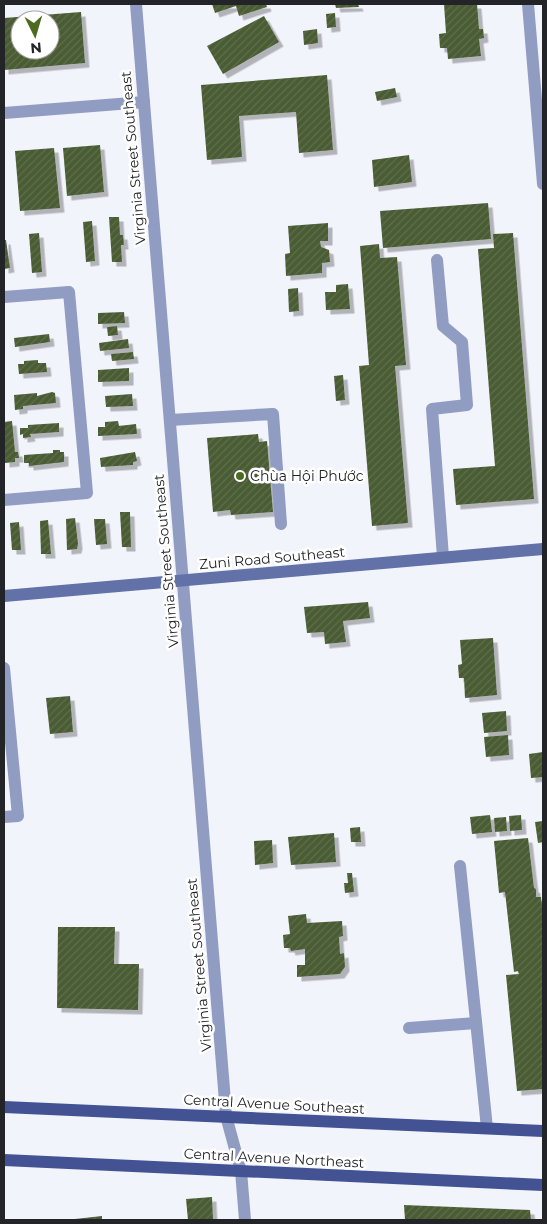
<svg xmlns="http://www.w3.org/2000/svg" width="547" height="1224" viewBox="0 0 547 1224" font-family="Montserrat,sans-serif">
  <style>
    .building { fill: url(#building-hatch); fill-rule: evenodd; filter: url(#shadow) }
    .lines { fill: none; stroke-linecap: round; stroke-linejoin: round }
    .lane { stroke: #919cc2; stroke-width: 12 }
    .street { stroke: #919cc2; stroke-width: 12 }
    .secondary { stroke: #6271a7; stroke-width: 12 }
    .primary { stroke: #425293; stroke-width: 12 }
    .poi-dot { fill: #4d6b20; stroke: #fff; stroke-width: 2 }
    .labels { text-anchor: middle; stroke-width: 5; stroke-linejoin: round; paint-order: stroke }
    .street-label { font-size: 14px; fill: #232427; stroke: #fff }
    .poi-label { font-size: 14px; fill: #232427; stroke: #fff; text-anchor: start }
  </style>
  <defs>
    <pattern id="building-hatch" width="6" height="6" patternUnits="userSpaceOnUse" patternTransform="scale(1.25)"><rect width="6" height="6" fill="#495b33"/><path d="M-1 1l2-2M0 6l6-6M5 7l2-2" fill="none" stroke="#606f4f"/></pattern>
    <filter id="shadow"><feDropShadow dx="4.5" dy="4.5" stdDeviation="0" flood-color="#0004"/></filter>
  </defs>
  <rect width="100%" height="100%" fill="#f2f4fb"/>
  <!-- building -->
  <g class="building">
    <path d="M212 4H266L267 7 239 16 236 6 215 13Z"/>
    <path d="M335 4H358L359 7 336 8Z"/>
    <path d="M444 4H477L479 29H483L484 38 479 39 481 56 448 59 447 48H440L439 34 446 33Z"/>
    <path d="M81 12 85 63 4 70V18ZM20 20H50V50H20Z"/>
    <path d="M335 13 336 27 327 28 326 14Z"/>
    <path d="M264 16 279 42 223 74 207 46Z"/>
    <path d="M317 29 318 43 304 45 303 31Z"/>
    <path d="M327 75 333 150 299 153 296 112 239 116 242 157 207 160 201 85Z"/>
    <path d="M395 88 397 97 377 101 375 92Z"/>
    <path d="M100 145 104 192 67 196 63 148Z"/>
    <path d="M54 148 60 208 20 211 15 151Z"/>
    <path d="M409 155 412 182 374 187 372 160Z"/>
    <path d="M488 203 491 239 383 248 380 211Z"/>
    <path d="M109 217H119L120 235H123L124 245H121L122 262H112Z"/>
    <path d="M92 221 95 261 86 262 83 222Z"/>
    <path d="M328 223V241H320L321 247 329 250 330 262 322 263V273L286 276 285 254 290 253 288 226Z"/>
    <path d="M39 233 42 272 32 273 29 234Z"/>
    <path d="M513 233 534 499 456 505 453 469 495 466 478 249 494 248 493 234Z"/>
    <path d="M4 240H6L10 268 4 269Z"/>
    <path d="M379 244 380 258 397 257 406 365 395 366 408 523 372 526 359 366 369 365 360 246Z"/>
    <path d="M348 284 350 309 326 310 325 292H336V285Z"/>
    <path d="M298 288 299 311 289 312 288 289Z"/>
    <path d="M124 312 125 323 98 324V313Z"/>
    <path d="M117 326 118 335 108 336 107 327Z"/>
    <path d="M49 334 50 342 15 347 14 338Z"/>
    <path d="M128 339 129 348 100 351 99 343Z"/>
    <path d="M133 352 134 359 112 361 111 354Z"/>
    <path d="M38 360V363H46L47 372 19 374 18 364H24V361Z"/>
    <path d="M129 368V381L98 382V370Z"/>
    <path d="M343 375 345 400 336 401 334 376Z"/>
    <path d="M52 392 55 393 56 403 23 406V409L15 410 14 395 37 393V396Z"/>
    <path d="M132 394 133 406 106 407 105 396Z"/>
    <path d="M12 421 15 452H18L19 458H15V462L5 463 4 422Z"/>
    <path d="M118 421 119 426 136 424 137 434 98 436V427H105V422Z"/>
    <path d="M59 423V432L30 434 31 437 23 438V434L20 435V428H28V425Z"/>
    <path d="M258 434 259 442 267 441 273 512 231 515 230 510 213 512 207 438Z"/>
    <path d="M53 450H60V452H64V462L29 466V463H24V455L53 453Z"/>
    <path d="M135 452 137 461 133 462V465L101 467 100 458Z"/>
    <path d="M120 512H130L131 547H122Z"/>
    <path d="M75 518 78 544 77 549 67 550 66 519Z"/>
    <path d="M94 519H105L107 544 96 545Z"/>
    <path d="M48 520 51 554H41L40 521Z"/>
    <path d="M19 522 21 550H12L10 523Z"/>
    <path d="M368 602 370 618 343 621 346 642 325 644 324 632 307 633 304 607Z"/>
    <path d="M493 638 497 695 465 698 464 678H459L458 665 462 664 460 640Z"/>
    <path d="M70 696 73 732 50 734 46 698Z"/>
    <path d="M506 711 507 731 484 733 482 713Z"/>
    <path d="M508 735 509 755 486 757 484 737Z"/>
    <path d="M543 752V777L531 778 529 754Z"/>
    <path d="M490 815 492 832 472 834 470 817Z"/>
    <path d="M521 815 522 830 510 831 509 816Z"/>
    <path d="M506 817 507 831 495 832 494 818Z"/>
    <path d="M543 821V842L538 843 535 822Z"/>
    <path d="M360 827 361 842H351L350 828Z"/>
    <path d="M334 833 336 862 291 865 288 837Z"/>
    <path d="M528 838 534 888 536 889V897H541L543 914V1089L517 1091 506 975 519 974 518 971 514 972 505 892 499 893 494 841Z"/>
    <path d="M272 840 273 863 255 865 254 841Z"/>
    <path d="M347 873H352L354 892 345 893 344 883H348Z"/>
    <path d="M306 914 307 923 342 921 343 936 339 937 340 954 344 953 345 967 340 974 297 977V965H305V949L291 951 290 948H284L283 935 290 934 288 916Z"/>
    <path d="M58 927H115L114 964H139L138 1010 57 1008Z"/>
    <path d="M212 1197 213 1220H188L186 1199Z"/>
    <path d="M404 1205 530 1210 531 1220H405Z"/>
    <path d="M102 1216V1220H75V1219Z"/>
  </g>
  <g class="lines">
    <!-- lane -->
    <g class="lane">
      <path d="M437 260 443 326 462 342 467 405 432 409 443 557"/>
      <path d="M4 297 69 292 87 493 4 500"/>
      <path d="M170 420 273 414 281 524"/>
      <path d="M4 668 18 816 4 817"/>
      <path d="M460 866 487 1128"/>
      <path d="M409 1028 476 1023"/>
    </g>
    <!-- street -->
    <g class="street">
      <path d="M136 4 224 1089 226 1116 241 1171 245 1220"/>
      <path d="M528 4 543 184"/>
      <path d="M4 113 144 102"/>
    </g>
    <!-- secondary -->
    <path class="secondary" d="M4 596 543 549"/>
    <!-- primary -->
    <g class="primary">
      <path d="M4 1107 543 1131"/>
      <path d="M4 1160 543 1185"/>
    </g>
  </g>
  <!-- markers -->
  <circle class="poi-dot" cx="240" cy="476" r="5"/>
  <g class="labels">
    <!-- street labels -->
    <g class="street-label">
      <text transform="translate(133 158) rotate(-95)" y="5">Virginia Street Southeast</text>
      <text transform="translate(272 558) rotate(-5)" y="5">Zuni Road Southeast</text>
      <text transform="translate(166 561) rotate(-95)" y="5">Virginia Street Southeast</text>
      <text transform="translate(199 965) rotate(-95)" y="5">Virginia Street Southeast</text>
      <text transform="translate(274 1104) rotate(3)" y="5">Central Avenue Southeast</text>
      <text transform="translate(274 1158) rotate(3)" y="5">Central Avenue Northeast</text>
    </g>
    <!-- poi labels -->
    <g class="poi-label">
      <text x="250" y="481">Chùa Hội Phước</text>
    </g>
  </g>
  <!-- border -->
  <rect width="547" height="1224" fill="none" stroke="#232427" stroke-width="10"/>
  <!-- north arrow -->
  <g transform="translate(35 35) rotate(175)"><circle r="24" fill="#ffffff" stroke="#a7a7a9"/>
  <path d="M0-4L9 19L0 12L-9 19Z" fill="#4d6b20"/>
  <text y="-8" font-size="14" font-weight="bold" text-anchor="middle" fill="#232427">N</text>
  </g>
</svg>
